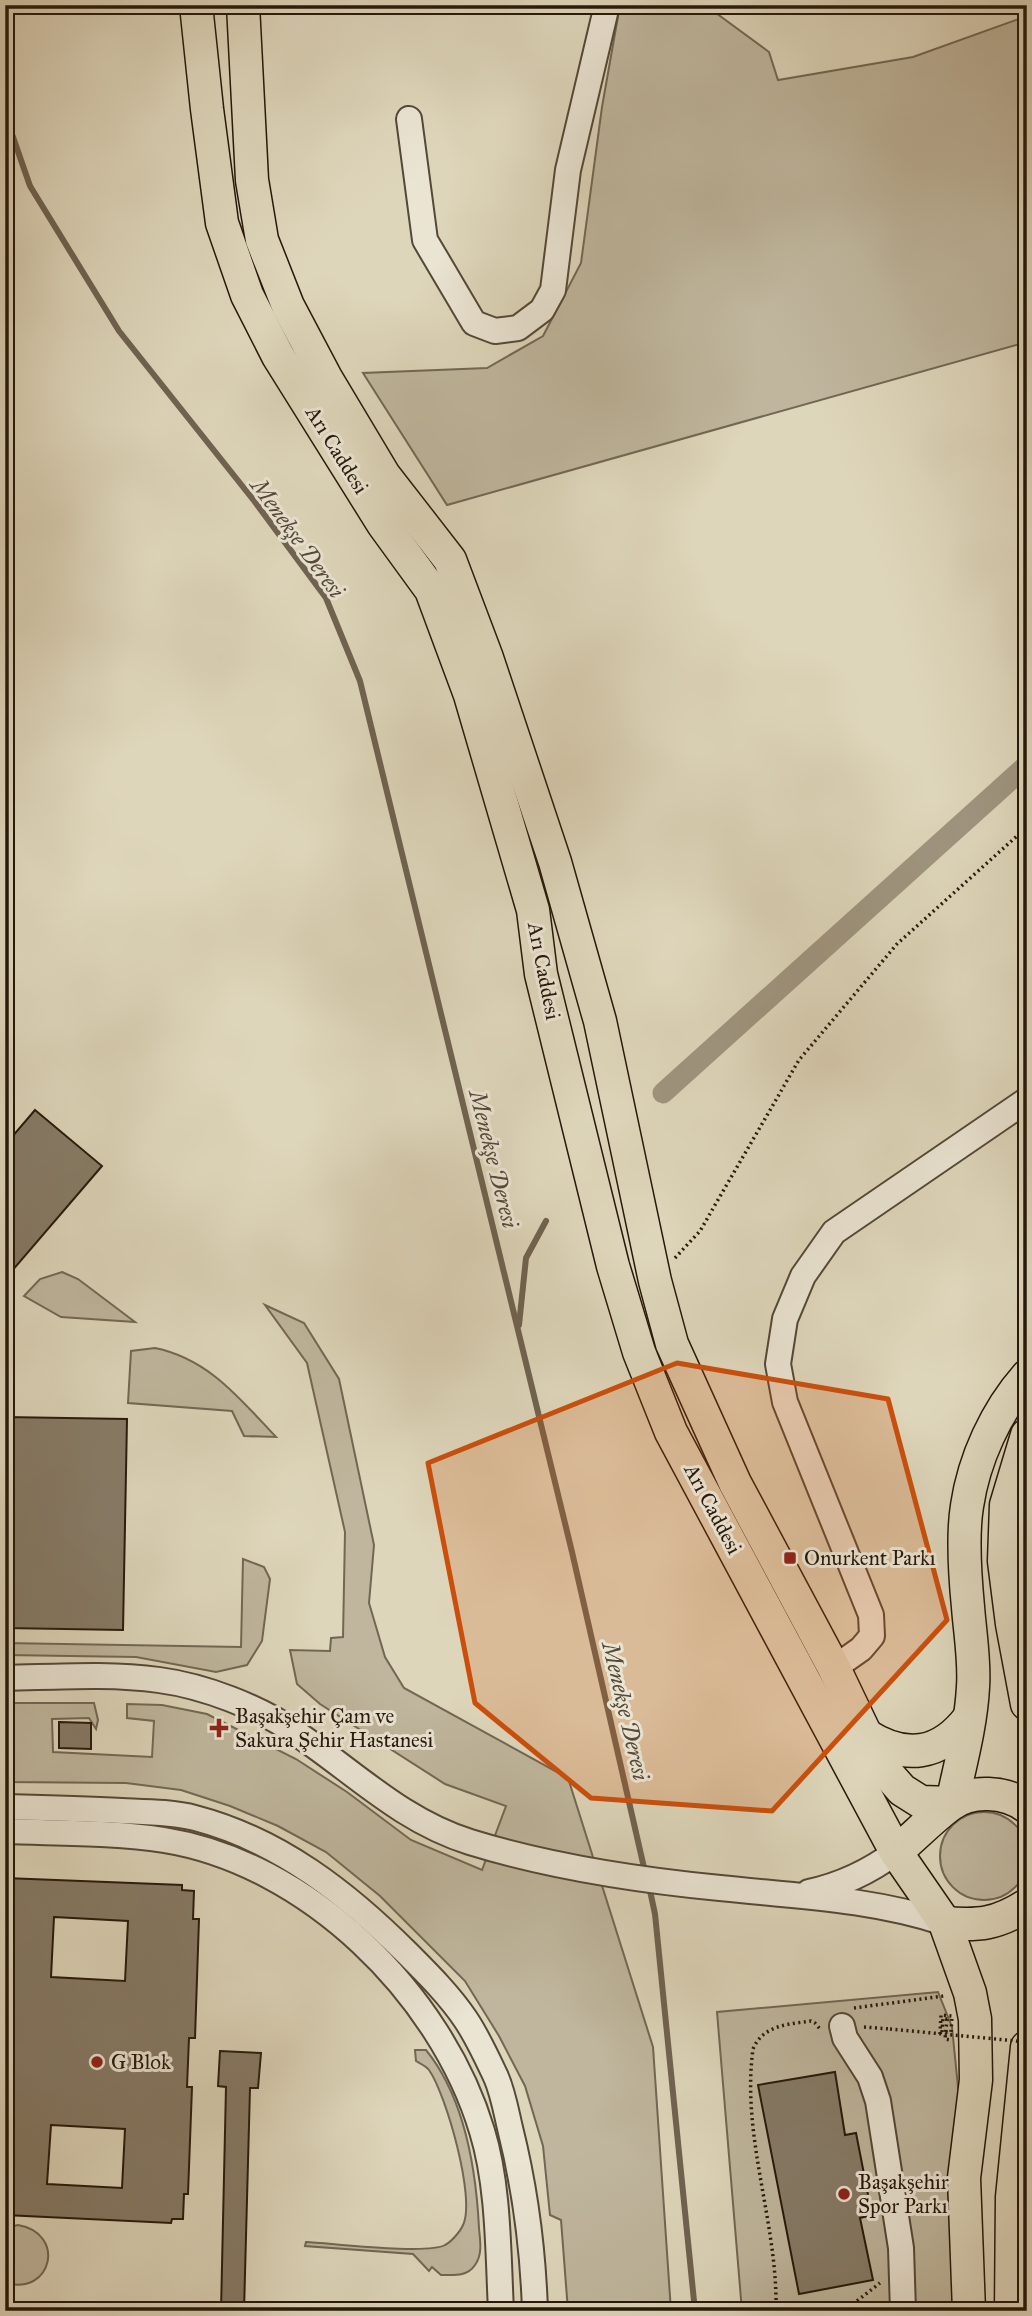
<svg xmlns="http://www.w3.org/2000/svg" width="1032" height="2316" viewBox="0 0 1032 2316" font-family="'IM FELL Great Primer',serif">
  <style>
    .green { fill: #bfb69d; stroke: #726754; stroke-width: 2 }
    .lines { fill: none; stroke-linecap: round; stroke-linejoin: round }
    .stream { stroke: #6f6351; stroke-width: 6 }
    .canal { stroke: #9f957f; stroke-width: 21 }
    .building { fill: #867b67; stroke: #26180b; stroke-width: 2; fill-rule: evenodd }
    .minor-casing { stroke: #544837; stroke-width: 28 }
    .major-casing { stroke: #26180b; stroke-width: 35 }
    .path { stroke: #26180b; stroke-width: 3.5; stroke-dasharray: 2 3.5; stroke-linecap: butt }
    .minor { stroke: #eae4d3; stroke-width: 24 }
    .major { stroke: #ded6bb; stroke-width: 32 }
    .path-bridge { stroke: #26180b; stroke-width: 3.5; stroke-dasharray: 2 3.5; stroke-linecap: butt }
    .marked { fill: #cb4f0c; fill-opacity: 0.2; stroke: #cb4f0c; stroke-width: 5; stroke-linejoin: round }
    .poi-dot { fill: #8f2418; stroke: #eae4d3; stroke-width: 2.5 }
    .labels { text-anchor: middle; stroke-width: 6; stroke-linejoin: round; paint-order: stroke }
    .street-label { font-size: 21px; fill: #26180b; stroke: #eae4d3 }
    .poi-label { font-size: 21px; fill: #26180b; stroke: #eae4d3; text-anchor: start }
    .water-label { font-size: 23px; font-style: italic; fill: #564a39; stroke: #eae4d3 }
  </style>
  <rect width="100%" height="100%" fill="#ded6bb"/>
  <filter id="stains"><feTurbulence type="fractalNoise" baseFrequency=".00286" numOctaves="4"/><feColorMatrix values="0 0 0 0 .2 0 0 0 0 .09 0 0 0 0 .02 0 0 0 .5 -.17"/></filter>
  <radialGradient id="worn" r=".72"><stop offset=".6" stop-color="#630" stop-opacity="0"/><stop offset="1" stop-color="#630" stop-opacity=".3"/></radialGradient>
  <!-- green -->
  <g class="green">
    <path d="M620 5H705L769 52 778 80 913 57 1027 16V342L447 505 363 373 487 368 543 336 581 263 602 107Z"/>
    <path d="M62 1272 78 1279 135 1322 61 1317 24 1296 40 1279Z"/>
    <path d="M265 1305 304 1323 339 1379 374 1545 369 1603 385 1657 404 1688 568 1778 653 2047 671 2311H568L561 2220 550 2215 543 2146 525 2086 499 2036 465 1981 380 1896 326 1852 278 1826 230 1806 181 1790 126 1783 5 1782V1703H94L98 1720 96 1729 89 1718 52 1719 53 1752 152 1757 154 1721 127 1718V1704L162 1705 207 1714 296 1759 347 1792 411 1840 482 1870 506 1806 445 1784 320 1704 297 1684 290 1650 330 1651 331 1638 343 1637 345 1532 307 1363Z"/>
    <path d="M155 1348C209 1359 240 1399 276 1437L244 1436 232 1411 128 1403 131 1351Z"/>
    <path d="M243 1559 264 1567 270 1579 262 1641 247 1665 216 1672 136 1657 5 1655V1643L241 1647Z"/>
    <circle cx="984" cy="1856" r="44"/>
    <path d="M938 1992 952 2027 959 2097 961 2311H742L717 2012Z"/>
    <path d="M415 2050H426C465 2098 476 2168 479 2228 480 2240 483 2254 475 2265 467 2277 454 2275 441 2275L432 2267 429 2271 413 2254 305 2246 306 2242C331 2243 427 2255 445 2245 451 2242 460 2232 463 2225 476 2199 446 2094 429 2070 426 2066 421 2064 416 2061Z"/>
    <path d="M18 2225C66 2233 53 2296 5 2283V2228Z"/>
  </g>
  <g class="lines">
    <!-- stream -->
    <g class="stream">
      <path d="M5 114 30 186 119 331 255 502 326 598 360 681 572 1552 645 1872"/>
      <path d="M519 1325 526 1258 546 1221"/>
      <path d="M649 1886 655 1914 695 2311"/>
    </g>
    <!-- canal -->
    <path class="canal" d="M663 1093 1027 765"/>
  </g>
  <!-- building -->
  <g class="building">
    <path d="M35 1110 102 1166 5 1279V1145Z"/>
    <path d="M5 1417 127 1419 123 1630 5 1628Z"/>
    <path d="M59 1722 91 1723V1749L59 1748Z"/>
    <path d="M5 1878 182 1885V1890L194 1891 193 1919H199L195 2038H189L187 2087H192L188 2194H184L183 2219H172L171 2223 5 2215ZM54 1917 128 1921 125 1981 51 1977ZM51 2125 125 2129 122 2188 47 2184Z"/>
    <path d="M220 2051 261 2053 258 2088H250L244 2311H221L226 2087 218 2086Z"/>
    <path d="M835 2072 845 2135 856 2133 872 2215 860 2218 873 2280 799 2294 758 2085Z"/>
  </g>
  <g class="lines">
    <!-- minor casing -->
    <g class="minor-casing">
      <g id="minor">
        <path d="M409 119 425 240 474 323 495 331 518 328 542 310 553 290 568 170 607 5"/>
        <path d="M834 1668 861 1649 872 1636 871 1615 785 1402 778 1364 785 1319 803 1276 834 1232 1027 1100"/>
        <path d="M5 1678C56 1677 109 1673 159 1680 204 1686 259 1707 296 1733 354 1772 402 1821 470 1842 551 1867 637 1880 720 1888 796 1896 873 1899 945 1923"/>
        <path d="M5 1807C44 1808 83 1809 122 1811 146 1812 172 1812 195 1818 279 1840 347 1893 407 1953 428 1974 450 1996 466 2020 478 2038 487 2058 496 2077 503 2093 506 2111 510 2128 525 2188 533 2249 535 2311"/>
        <path d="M5 1831C56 1833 115 1832 164 1840 308 1863 441 1994 482 2131 499 2186 498 2253 501 2311"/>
        <path d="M809 1892C842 1885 869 1872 896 1852"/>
        <path d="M842 2026 845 2038 870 2077 878 2101 901 2248 903 2311"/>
      </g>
    </g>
    <!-- major casing -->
    <g class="major-casing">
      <g id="major">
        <path d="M196 5 207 109 222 223 247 295 278 356 383 524 431 590 470 695 533 910 541 974 613 1266 639 1352 671 1432 896 1852 945 1923 970 1993 975 2019 976 2080 964 2178 969 2311"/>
        <path d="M243 5 252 180 262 240 288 306 326 378 384 475 450 560 487 658 555 862 600 1021 655 1281 672 1344 735 1483 834 1668 866 1735 887 1773 902 1790 921 1802 952 1803"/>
        <path d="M1027 1435 1006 1505 1004 1561 1012 1624 1027 1704"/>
        <path d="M866 1735C905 1760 940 1756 969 1718"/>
        <path d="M952 1803C960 1765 971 1726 973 1687 975 1662 970 1633 968 1607 965 1576 962 1537 967 1506 974 1459 996 1411 1027 1376"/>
        <path d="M896 1852C914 1837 931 1819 950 1805 971 1789 1006 1791 1027 1807"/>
        <path d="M945 1923C979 1926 997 1924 1027 1905"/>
        <path d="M1011 2311 1012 2197 1027 2047"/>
      </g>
    </g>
    <!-- path -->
    <g class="path">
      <path d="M675 1258 700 1231 799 1060 897 944 1027 827"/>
      <path d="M854 2008 944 1996"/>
      <path d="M947 2019 945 2039 950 2040"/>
      <path d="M864 2027 890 2029"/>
      <path d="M776 2311C778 2223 741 2137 753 2049 763 2025 789 2024 811 2021L815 2023 820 2029"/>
      <path d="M844 2311 880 2283"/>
    </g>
    <!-- minor -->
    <use href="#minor" class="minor"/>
    <!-- major -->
    <use href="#major" class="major"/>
    <!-- path-bridge -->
    <g class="path-bridge">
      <path d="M890 2029 1027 2042"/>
      <path d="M940 2034 941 2015 952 2016 951 2032H942L943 2018 947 2019"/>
    </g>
  </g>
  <!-- marked area -->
  <path class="marked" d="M677 1363 888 1399 947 1620 772 1811 591 1798 475 1703 428 1463Z"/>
  <!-- markers -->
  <g class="poi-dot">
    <rect x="783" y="1551" width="14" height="14" rx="3.5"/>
    <path d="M215.5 1717.5h7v7h7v7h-7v7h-7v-7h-7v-7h7z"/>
    <circle cx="97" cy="2062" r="7"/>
    <circle cx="844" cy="2194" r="7"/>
  </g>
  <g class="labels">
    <!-- street labels -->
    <g class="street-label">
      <text transform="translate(337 450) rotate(58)" y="7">Arı Caddesi</text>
      <text transform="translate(544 971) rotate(79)" y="7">Arı Caddesi</text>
      <text transform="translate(713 1509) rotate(62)" y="7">Arı Caddesi</text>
    </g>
    <!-- poi labels -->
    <g class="poi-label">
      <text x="804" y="1565">Onurkent Parkı</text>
      <text x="235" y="1723">Başakşehir Çam ve<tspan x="235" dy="24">Sakura Şehir Hastanesi</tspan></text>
      <text x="111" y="2069">G Blok</text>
      <text x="858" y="2189">Başakşehir<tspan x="858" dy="24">Spor Parkı</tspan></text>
    </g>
    <!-- water labels -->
    <g class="water-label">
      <text transform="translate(298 538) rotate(54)" y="8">Menekşe Deresi</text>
      <text transform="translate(494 1159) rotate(76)" y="8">Menekşe Deresi</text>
      <text transform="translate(626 1711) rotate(77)" y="8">Menekşe Deresi</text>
    </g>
  </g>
  <!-- margin -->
  <rect width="1032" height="2316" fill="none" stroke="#ded6bb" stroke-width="28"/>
  <rect x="7" y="7" width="1018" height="2302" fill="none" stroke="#26180b" stroke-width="3.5"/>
  <rect x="14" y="14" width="1004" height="2288" fill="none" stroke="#26180b" stroke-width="2"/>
  <rect width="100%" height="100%" filter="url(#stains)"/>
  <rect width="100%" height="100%" fill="url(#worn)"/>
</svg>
